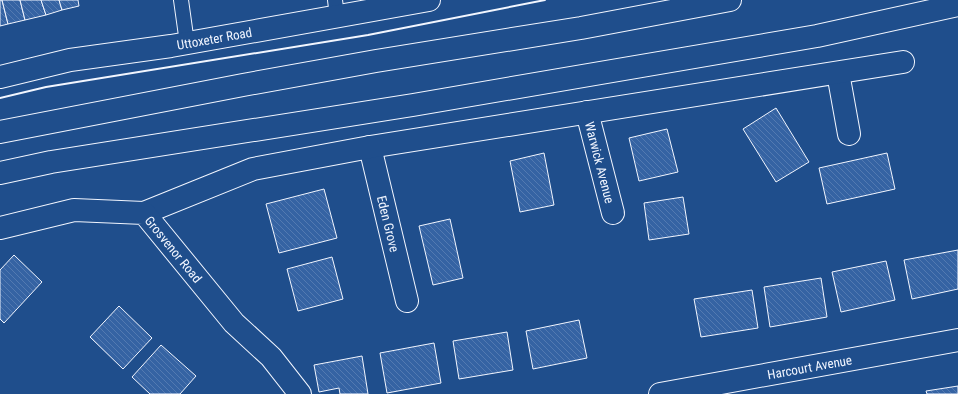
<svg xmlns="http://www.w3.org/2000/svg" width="958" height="394" viewBox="0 0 958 394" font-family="'Roboto Condensed',sans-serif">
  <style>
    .building { fill: url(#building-back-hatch); stroke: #f2f6ff }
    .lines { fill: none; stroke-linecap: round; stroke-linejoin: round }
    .service-casing { stroke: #f2f6ff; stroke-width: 16 }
    .minor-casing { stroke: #f2f6ff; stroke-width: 24 }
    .tertiary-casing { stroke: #f2f6ff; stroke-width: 24 }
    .trunk-casing { stroke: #f2f6ff; stroke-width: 24 }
    .service { stroke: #1f4e8c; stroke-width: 14 }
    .minor { stroke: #1f4e8c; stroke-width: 22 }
    .tertiary { stroke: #1f4e8c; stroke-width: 22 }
    .trunk { stroke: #1f4e8c; stroke-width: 22 }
    .wall { stroke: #f2f6ff; stroke-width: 2 }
    .labels { text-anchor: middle; stroke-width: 3; stroke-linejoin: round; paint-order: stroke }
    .street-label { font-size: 13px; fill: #f2f6ff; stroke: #1f4e8c }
  </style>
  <defs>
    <pattern id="building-back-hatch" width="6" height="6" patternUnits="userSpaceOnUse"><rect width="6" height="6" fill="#3563a3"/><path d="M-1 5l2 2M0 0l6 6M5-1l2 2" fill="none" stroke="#537ab1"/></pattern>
  </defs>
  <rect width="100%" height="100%" fill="#1f4e8c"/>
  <!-- building -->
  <g class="building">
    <path d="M0 0H2L8 24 0 26Z"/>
    <path d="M2 0H20L25 20 8 24Z"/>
    <path d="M20 0H41L46 15 25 20Z"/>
    <path d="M41 0H59L62 10 46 15Z"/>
    <path d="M59 0H78L79 6 62 10Z"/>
    <path d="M776 108 809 162 776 182 743 129Z"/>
    <path d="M667 129 678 172 639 181 629 138Z"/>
    <path d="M544 153 554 205 520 212 510 161Z"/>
    <path d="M887 153 895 189 827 204 819 168Z"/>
    <path d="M324 189 337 238 279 253 266 204Z"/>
    <path d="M683 197 689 234 649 240 644 203Z"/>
    <path d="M450 219 463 278 433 285 419 226Z"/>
    <path d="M958 250V289L912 299 904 260Z"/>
    <path d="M14 255 42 282 4 323 0 319V270Z"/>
    <path d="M332 257 343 299 298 311 287 269Z"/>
    <path d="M886 261 895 300 841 312 832 272Z"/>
    <path d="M821 278 827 317 770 327 764 287Z"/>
    <path d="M752 290 758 328 701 337 694 299Z"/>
    <path d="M119 306 152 338 123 369 90 337Z"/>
    <path d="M579 320 587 358 533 369 526 331Z"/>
    <path d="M507 332 513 370 459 379 453 341Z"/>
    <path d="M434 343 441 383 387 393 380 353Z"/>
    <path d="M161 345 196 376 180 394H150L132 377Z"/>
    <path d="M362 356 368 394H340L339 388 319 392 314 365Z"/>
    <path d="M958 386V394H927L926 391Z"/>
  </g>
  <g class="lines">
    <!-- service casing -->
    <g class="service-casing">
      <g id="service">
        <path d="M181 0 187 43"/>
        <path d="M335 0 337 16"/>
      </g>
    </g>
    <!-- minor casing -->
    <g class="minor-casing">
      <g id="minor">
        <path d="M838 73 849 134"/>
        <path id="s1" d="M0 77 70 60 171 46 429 0"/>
        <path id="s2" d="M587 112 613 213"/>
        <path id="s3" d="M370 147 407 301"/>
        <path d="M144 213 253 169 370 147 903 62"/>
        <path id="s4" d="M660 394 958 340"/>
      </g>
    </g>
    <!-- tertiary casing -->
    <g class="tertiary-casing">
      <g id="tertiary">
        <path id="s5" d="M0 228 74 210 144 213 234 323 271 357 300 394"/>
      </g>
    </g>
    <!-- trunk casing -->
    <g class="trunk-casing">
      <g id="trunk">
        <path d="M0 132 243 85 376 61 581 28 730 0"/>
        <path d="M0 173 51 162 413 105 817 36 958 5"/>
      </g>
    </g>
    <!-- service -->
    <use href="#service" class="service"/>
    <!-- minor -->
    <use href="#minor" class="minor"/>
    <!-- tertiary -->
    <use href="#tertiary" class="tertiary"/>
    <!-- trunk -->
    <use href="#trunk" class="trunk"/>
    <!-- wall -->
    <path class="wall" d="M0 98 46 87 368 35 545 0"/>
  </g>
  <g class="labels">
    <!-- street labels -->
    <g class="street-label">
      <text dy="5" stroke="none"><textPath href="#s1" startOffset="218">Uttoxeter Road</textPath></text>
      <text dy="5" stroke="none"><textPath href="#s2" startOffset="52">Warwick Avenue</textPath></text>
      <text dy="5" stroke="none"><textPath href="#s3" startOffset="79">Eden Grove</textPath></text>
      <text dy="5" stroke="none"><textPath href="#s5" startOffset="193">Grosvenor Road</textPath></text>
      <text dy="5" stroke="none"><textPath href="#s4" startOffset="152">Harcourt Avenue</textPath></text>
    </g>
  </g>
</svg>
